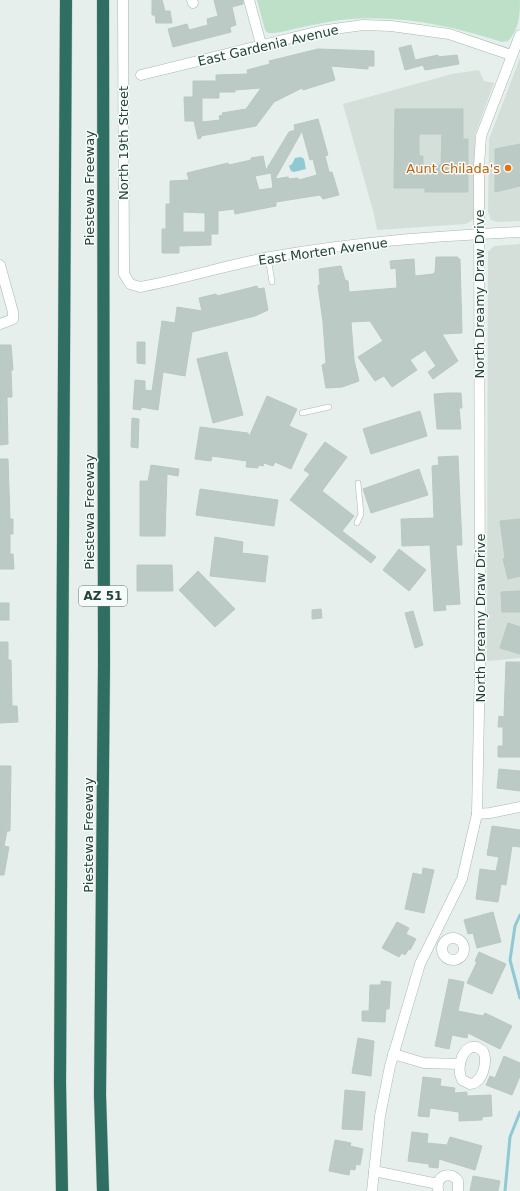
<svg xmlns="http://www.w3.org/2000/svg" width="520" height="1191" viewBox="0 0 520 1191" font-family="'DejaVu Sans',sans-serif">
  <style>
    .built { fill: #d4dfda }
    .green { fill: #bfe0c8 }
    .water { fill: #8ec9d4 }
    .lines { fill: none; stroke-linecap: round; stroke-linejoin: round }
    .stream { stroke: #8ec9d4; stroke-width: 3 }
    .building { fill: #bbcac4; stroke: #b8c9c2; fill-rule: evenodd }
    .lane-casing { stroke: #a8b8b2; stroke-width: 6 }
    .street-casing { stroke: #a8b8b2; stroke-width: 11 }
    .highway-casing { stroke: #c2cac8; stroke-width: 13 }
    .lane { stroke: #fff; stroke-width: 5 }
    .street { stroke: #fff; stroke-width: 10 }
    .highway { stroke: #2f6f62; stroke-width: 12 }
    .food-dot { fill: #e8710a; stroke: #f7fbf9; stroke-width: 1.5 }
    .labels { text-anchor: middle; stroke-width: 3; stroke-linejoin: round; paint-order: stroke }
    .shield { fill: #f7fbf9; stroke: #637a73; stroke-width: 1 }
    .shield-label { font-size: 12px; font-weight: bold; fill: #24423a }
    .street-label { font-size: 13px; fill: #24423a; stroke: #f7fbf9 }
    .food-label { font-size: 13px; fill: #c56008; stroke: #f7fbf9; text-anchor: end }
  </style>
  <rect width="100%" height="100%" fill="#e6efeb"/>
  <!-- built -->
  <g class="built">
    <path d="M520 58V221L497 222 491 220 488 212 489 139Z"/>
    <path d="M479 70 484 81 494 83 475 134 474 219 466 224 377 230 374 214 343 104 452 74Z"/>
    <path d="M520 244V658L487 661 488 252 494 246Z"/>
  </g>
  <!-- green -->
  <path class="green" d="M257 0H520C520 15 519 30 508 41L502 42C449 25 396 14 340 20 326 22 312 25 298 28 288 30 278 34 268 33L265 30Z"/>
  <!-- water -->
  <path class="water" d="M301 157 304 159 306 169 294 172 291 171 289 166 292 164 295 158Z"/>
  <g class="lines">
    <!-- stream -->
    <g class="stream">
      <path d="M520 915 515 926 510 960 520 998"/>
      <path d="M505 1191 510 1137 520 1112"/>
    </g>
  </g>
  <!-- building -->
  <g class="building">
    <path d="M152 0H162L165 11H170L172 23H156L155 15H152Z"/>
    <path d="M214 0H243V4L232 7 236 25 230 27 231 32 173 47 168 29 187 24 189 30 208 25 207 19 218 16Z"/>
    <path d="M411 45 415 60 438 55V57L457 55 459 64 425 70 423 65 405 70 399 48Z"/>
    <path d="M318 49 374 51V66H368V69L331 66 335 80 303 90 302 88 274 102 256 126 201 136V138L198 139 194 121H185L184 97H193V81H216V75L248 74 247 70 270 64 269 61ZM261 88 246 109 222 113 223 115 219 116 220 120 202 122V98H219V92H235V90Z"/>
    <path d="M395 109H463V139H468V192H425V188H394ZM419 134H442L441 165H423V156H419Z"/>
    <path d="M318 119 328 155 325 156 329 172H332L339 195 323 199 320 195 276 202V206L235 214 234 209 218 211V234H211V245L179 246V253H162V229H166V204H170V181L189 180 187 173 228 163 229 165 251 160V158L263 156 266 170 289 132 295 130 294 125ZM302 131 310 160 313 159 317 175 299 180 298 178 289 179 288 177 275 179ZM271 173 273 188 259 190 255 176ZM183 212 205 213V232H183Z"/>
    <path d="M520 144V186L495 192V149Z"/>
    <path d="M436 257H458V259H460L462 333 442 334 458 361 433 379 428 372 436 366 425 350 410 360 417 370 392 387 384 376 375 381 358 357 383 341 370 321 351 322 354 360 359 381 342 387 326 388 322 365 326 363 323 322 318 286 320 284 319 269 341 266 345 280 348 281 349 292 397 288 396 268 391 269 390 261 414 259 415 276 433 274 435 272Z"/>
    <path d="M257 286 258 289 264 288 268 310 255 316 192 332 185 376 163 372 158 410 141 407V410L133 409 135 380 145 381V390L152 391 162 321 175 323 177 307 202 311 199 298 216 294 217 296Z"/>
    <path d="M137 342H145V364L137 363Z"/>
    <path d="M0 345H11L13 370H11L12 397H7L8 444 0 445Z"/>
    <path d="M227 352 243 415 213 423 197 359Z"/>
    <path d="M447 393H461L462 408H459L461 429H437L434 394Z"/>
    <path d="M267 396 297 409 289 426 307 434 291 469 275 462 273 466 264 463 263 466 258 465V468L246 467 247 461 212 456 211 461 195 459 200 427 248 433 249 437Z"/>
    <path d="M420 411 427 436 371 454 363 429Z"/>
    <path d="M132 418 139 419 138 448 131 447Z"/>
    <path d="M325 442 347 457 322 491 354 516 342 531 376 557 371 563 290 500 310 474 304 470Z"/>
    <path d="M458 456 462 545H456L460 604 445 605 446 610 434 611 430 545 402 546 401 519 434 518 432 466 439 465 438 457Z"/>
    <path d="M0 459H8L10 519H13V534H10V554H13L14 569H0Z"/>
    <path d="M151 465 179 469 178 476 167 474 165 536H140V481H148Z"/>
    <path d="M419 469 428 495 371 513 363 489Z"/>
    <path d="M200 489 278 500 274 526 196 515Z"/>
    <path d="M520 519V576L508 579 503 559 505 558 500 521Z"/>
    <path d="M215 537 243 542 242 553 268 556 265 582 210 576Z"/>
    <path d="M399 549 426 570 409 591 383 570Z"/>
    <path d="M137 565H172L173 591H137Z"/>
    <path d="M198 571 235 609 215 627 179 590Z"/>
    <path d="M520 591V612H502L501 592Z"/>
    <rect x="0" y="603" width="9" height="17"/>
    <path d="M321 609 322 618 312 619V610Z"/>
    <path d="M413 611 423 645 415 648 405 613Z"/>
    <path d="M508 623 520 627V654L500 648Z"/>
    <path d="M0 642H8V660H11L12 706H17L18 722 0 723Z"/>
    <path d="M506 662H520V757H498V746H503V727H498L499 716 504 717Z"/>
    <path d="M0 766H11L10 831H7L4 846 9 847 4 875H0Z"/>
    <path d="M499 769 520 771V791L497 788Z"/>
    <path d="M492 826 520 830V847L512 846 506 885 501 884 498 902 476 899 480 869 496 871 499 857 487 855Z"/>
    <path d="M423 868 434 870 424 913 405 909 413 873 422 875Z"/>
    <path d="M493 912 501 942 477 948 473 933 468 934 464 920Z"/>
    <path d="M397 922 409 928 406 934 416 939 410 950 409 949 405 955 402 953 399 957 382 948Z"/>
    <path d="M479 952 506 964 492 994 467 983 477 962 475 961Z"/>
    <path d="M449 979 464 982 458 1011 483 1016 485 1013 512 1026 500 1049 468 1033 467 1038 452 1035 449 1049 435 1046Z"/>
    <path d="M381 981 391 982 389 1009H386L385 1022 362 1021V1011H369L370 985H381Z"/>
    <path d="M358 1038 374 1041 371 1076 352 1073Z"/>
    <path d="M504 1056 520 1063V1076L512 1095 486 1085 490 1076 495 1078Z"/>
    <path d="M423 1077 441 1079 440 1086 455 1088 454 1093 467 1092V1096L491 1095 492 1116 482 1117V1120L459 1121V1112L430 1108 429 1117 418 1116Z"/>
    <path d="M345 1090 365 1092 362 1130 342 1129Z"/>
    <path d="M412 1132 428 1134 427 1143 447 1145 450 1137 482 1146 475 1170 439 1159 438 1168 429 1167V1164L408 1161Z"/>
    <path d="M335 1140 351 1143 350 1146 363 1149 360 1165 356 1164 355 1170 350 1169 349 1175 329 1171Z"/>
    <path d="M473 1176 500 1181 498 1191H470Z"/>
  </g>
  <g class="lines">
    <!-- lane casing -->
    <g class="lane-casing">
      <g id="lane">
        <path d="M268 257 272 282"/>
        <path d="M302 413 329 407"/>
        <path d="M357 523 361 514 358 483"/>
      </g>
    </g>
    <!-- street casing -->
    <g class="street-casing">
      <g id="street">
        <path d="M123 0 124 274 130 284 140 287C184 279 226 265 270 257 353 242 436 236 520 232"/>
        <path d="M192 0 193 3"/>
        <path d="M249 0 261 44"/>
        <path d="M141 75 320 31 363 25 391 26 449 34 511 55"/>
        <path d="M0 265 13 312V319L0 324"/>
        <path d="M477 814 490 813 520 807"/>
        <circle cx="453" cy="949" r="11"/>
        <path d="M471 1047H477L483 1051C488 1061 483 1083 470 1084L462 1080C457 1069 460 1053 471 1047Z"/>
        <path d="M393 1054 424 1063 460 1064"/>
        <path d="M374 1171 438 1184"/>
        <path d="M438 1189C435 1176 451 1170 458 1181V1191"/>
        <path d="M372 1191 380 1116 390 1066 420 964 462 879 477 814 480 661 479 166 481 136 520 35"/>
      </g>
    </g>
    <!-- highway casing -->
    <g class="highway-casing">
      <g id="highway">
        <path d="M62 1191 60 1083 66 0"/>
        <path d="M103 1191 100 1095 104 664 103 0"/>
      </g>
    </g>
    <!-- lane -->
    <use href="#lane" class="lane"/>
    <!-- street -->
    <use href="#street" class="street"/>
    <!-- highway -->
    <use href="#highway" class="highway"/>
  </g>
  <!-- markers -->
  <circle class="food-dot" cx="508" cy="168" r="4"/>
  <g class="labels">
    <!-- shield labels -->
    <rect class="shield" x="79" y="586" width="48" height="20" rx="3"/>
    <g class="shield-label">
      <text x="103" y="600">AZ 51</text>
    </g>
    <!-- street labels -->
    <g class="street-label">
      <text transform="translate(268 45) rotate(-13)" y="5">East Gardenia Avenue</text>
      <text transform="translate(123 143) rotate(-90)" y="5">North 19th Street</text>
      <text transform="translate(89 188) rotate(-90)" y="5">Piestewa Freeway</text>
      <text transform="translate(323 251) rotate(-8)" y="5">East Morten Avenue</text>
      <text transform="translate(479 294) rotate(-90)" y="5">North Dreamy Draw Drive</text>
      <text transform="translate(89 512) rotate(-90)" y="5">Piestewa Freeway</text>
      <text transform="translate(480 618) rotate(-90)" y="5">North Dreamy Draw Drive</text>
      <text transform="translate(88 835) rotate(-90)" y="5">Piestewa Freeway</text>
    </g>
    <!-- food labels -->
    <g class="food-label">
      <text x="500" y="173">Aunt Chilada's</text>
    </g>
  </g>
</svg>
